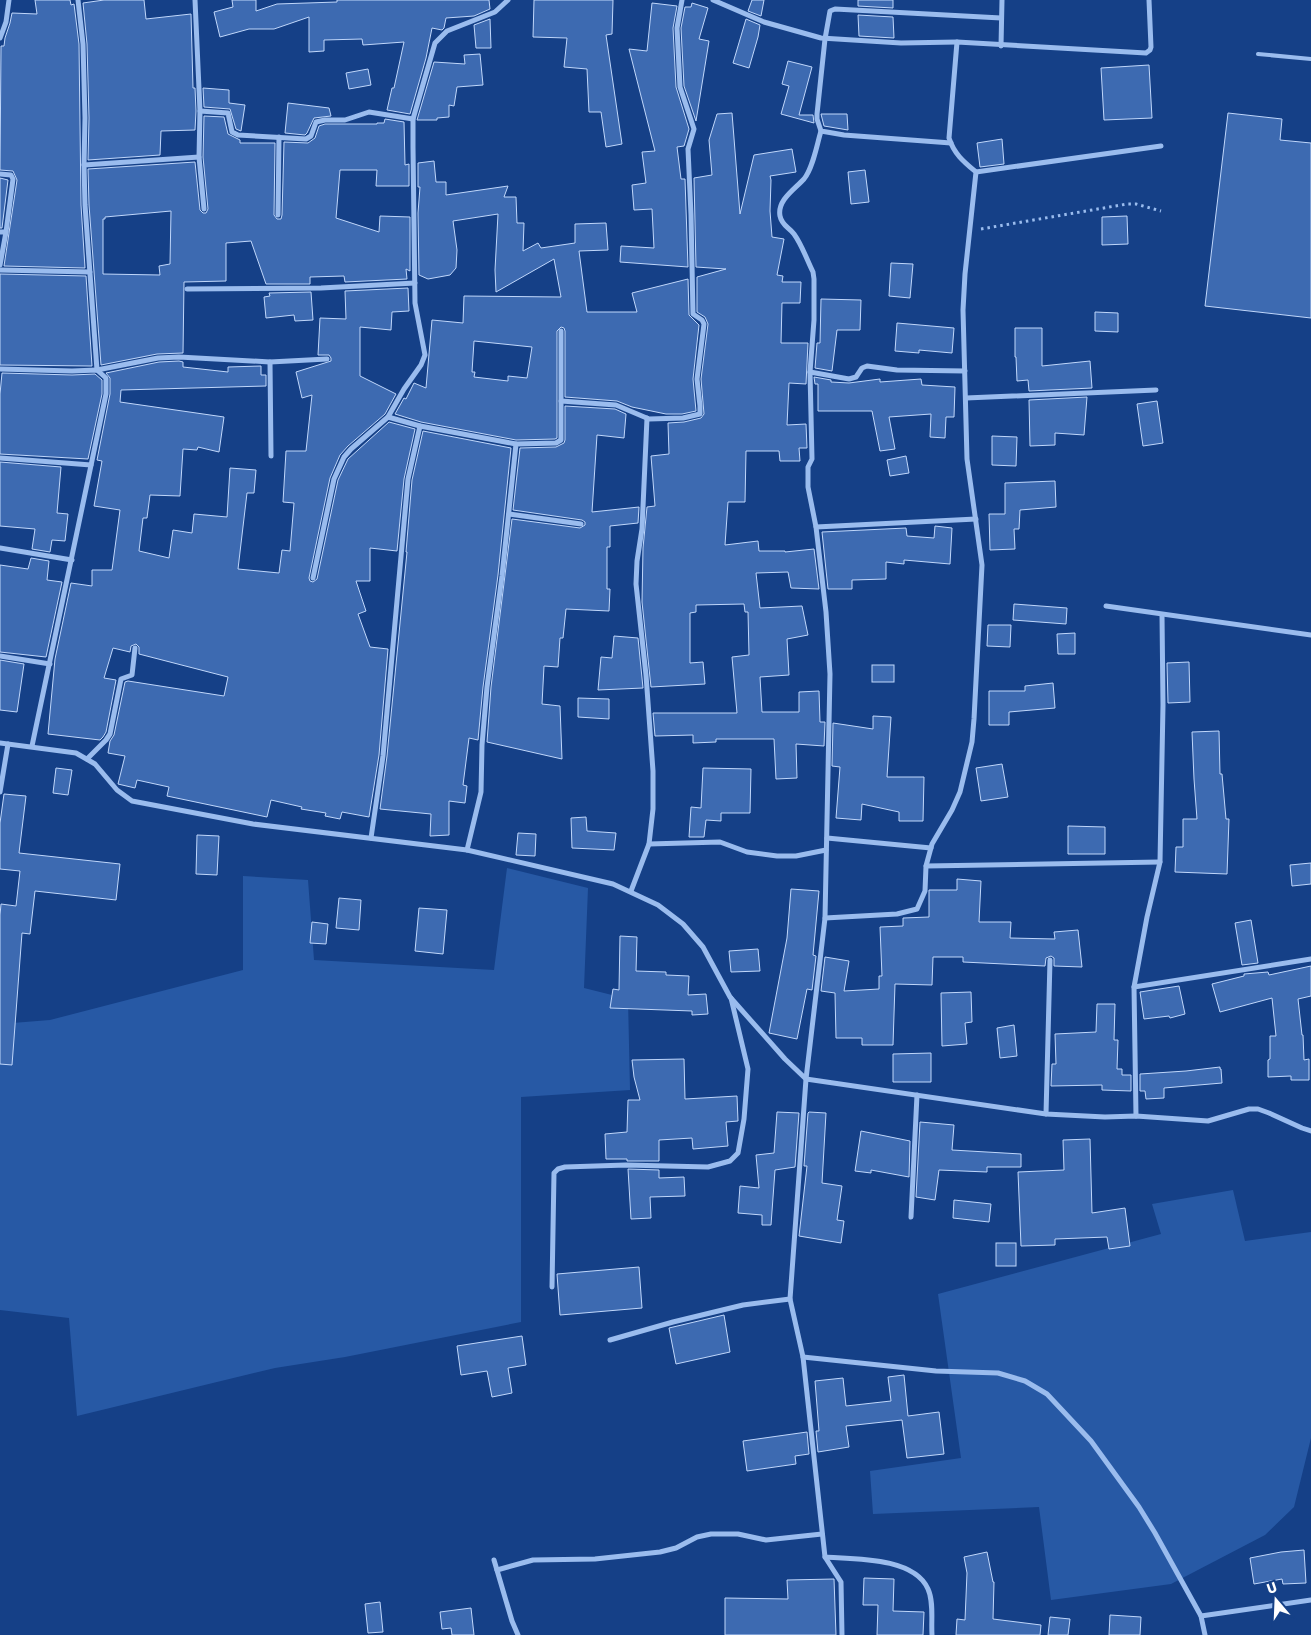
<svg xmlns="http://www.w3.org/2000/svg" width="1311" height="1635" viewBox="0 0 1311 1635" font-family="Jost,sans-serif">
  <style>
    .green { fill: #2759a5 }
    .building { fill: #3d6ab1; stroke: #c0d7fb; fill-rule: evenodd }
    .lines { fill: none; stroke-linecap: round; stroke-linejoin: round }
    .path { stroke: #9abcee; stroke-width: 3; stroke-dasharray: 2.5 4; stroke-linecap: butt }
    .lane { stroke: #9abcee; stroke-width: 4 }
    .street { stroke: #9abcee; stroke-width: 5 }
  </style>
  <rect width="100%" height="100%" fill="#154087"/>
  <!-- green -->
  <g class="green">
    <path d="M507 868 588 888 584 988 628 999 630 1090 521 1097V1322L345 1357 275 1368 77 1416 69 1318 0 1310V1024L50 1020 243 970V876L308 880 314 960 494 970Z"/>
    <path d="M1233 1190 1245 1241 1311 1232V1438L1294 1507 1265 1535 1171 1584 1051 1600 1039 1507 873 1514 870 1471 961 1458 938 1294 1161 1234 1152 1204Z"/>
  </g>
  <!-- building -->
  <g class="building">
    <path d="M35 0H70L71 5 74 4 79 44 81 205 85 268 4 266 17 180 13 171 0 170 1 46H4L5 38 10 23 12 13 37 14Z"/>
    <path d="M104 0H144L146 19 191 14 193 88H195L196 111 195 130 161 131 160 155 88 160 89 118 87 44 83 3Z"/>
    <path d="M232 0H256V11L277 4 337 2V0H489L490 9 474 16 446 18 444 28 442 30 432 28 426 58 410 114 387 110 392 88H394L404 42 363 45 362 39 324 40V51L309 52V17L274 29H249L220 37 214 12 233 7Z"/>
    <path d="M534 0H613L612 34 606 35 622 144 606 147 601 112H589L587 69 564 67 567 38 533 37Z"/>
    <path d="M752 0H764L761 16 748 11Z"/>
    <path d="M858 0H893V8L858 6Z"/>
    <path d="M652 3 677 6 673 28 676 87 689 129 684 146 677 147 681 179H685L688 267 620 262 621 246 654 248 652 209 634 210 632 185 646 183 642 152 655 151 629 49 647 51Z"/>
    <path d="M692 3 708 8 699 39 709 41 696 121 684 86 681 28 685 7H691Z"/>
    <path d="M858 15 893 17 894 38 859 36Z"/>
    <path d="M490 19 491 48H476L474 25Z"/>
    <path d="M746 19 760 25 758 37 749 68 733 63Z"/>
    <path d="M480 54 483 85 457 87 454 106 449 105V117L437 118V120H417L434 62 465 64 464 55Z"/>
    <path d="M788 61 812 67 799 115H813L814 123 781 114 789 86 782 84Z"/>
    <path d="M1149 65 1152 118 1104 120 1101 68Z"/>
    <path d="M368 69 371 85 349 89 346 73Z"/>
    <path d="M203 88 229 90V103L245 105 241 131 236 129 230 109 204 107Z"/>
    <path d="M288 103 329 108 331 116 314 118 307 133 305 135 285 133Z"/>
    <path d="M732 113 740 214 754 155 792 149 796 172 770 176 771 180 770 211 772 237 784 239 777 275 783 276 782 282H801L800 303H782L781 343H808L806 384 789 383 787 425 806 424 807 448H799L800 461H780L779 451H746L745 502H728L725 545 758 541 759 551H785V552L814 549 819 589 791 588 788 572 756 573 760 608 802 606 808 635 787 639 789 675 760 677 762 712H799V692L819 691 820 722H825L824 746 796 744 797 778 776 779 774 739H716V742L693 743V735L655 736 653 713H737L732 657 749 655 748 612H745L744 604 696 605V612L690 613V663L703 662 705 684 651 687 642 602 643 548 647 507 655 506 651 456 669 454 668 423 684 422 701 418 704 414 701 379 708 324 705 317 697 312V277L726 269 696 267 694 178 712 175 709 140 717 114Z"/>
    <path d="M1228 113 1282 119 1280 140 1311 143V318L1205 306Z"/>
    <path d="M821 114H847L848 130 824 126Z"/>
    <path d="M204 116 224 117 228 134 240 140V143H275L274 215 277 219H281L282 215 284 142 308 143 315 138 319 126 325 124H377V123H384L385 119 404 122 405 165 409 164V186H376L377 170H340L336 218 379 232 380 216 410 217V271L406 269 407 279 345 282 344 276 310 277V284H266L251 241 226 243V281L184 282 183 353 157 354 101 365 89 205 88 169 195 162 200 210 203 213H206L208 209 203 157ZM171 211 170 264 159 266 160 275 103 274V219H105V217Z"/>
    <path d="M1002 139 1004 164 980 167 977 143Z"/>
    <path d="M434 161 436 182H446V195L508 186 504 197H516L517 223H524L523 251 538 243 541 248 575 243V224L606 223 608 250 579 251 587 312H637L632 293 688 279 689 315 699 325 693 379 696 411 682 414H666L632 407 617 401 565 397V331L564 328 561 327 557 331V438L555 439 516 440 421 422 395 414 404 398 406 399 414 383 426 388 432 320 463 323 464 296 561 297 554 259 496 292 495 270 498 214 453 221 457 250 456 268 450 275 428 279 419 275 418 213 420 187H418V163ZM474 341 532 347 527 378 508 376V381L474 377 475 372H472Z"/>
    <path d="M865 170 869 202 851 204 848 172Z"/>
    <path d="M0 178 8 180 2 228H0Z"/>
    <path d="M1127 216 1128 244 1102 245V217Z"/>
    <path d="M891 263 913 264 910 298 889 296Z"/>
    <path d="M0 274 86 276 92 366 0 365Z"/>
    <path d="M408 288 409 311 392 312 391 330 360 327V376L396 394 385 414 348 446 340 455 330 478 309 578 310 581 313 582 317 579 338 480 348 459 389 422 415 429 404 479 397 551 370 548V581H356L366 611 358 614 370 647 388 649 379 755 369 817 342 812 340 819 325 816 326 813 301 809 302 807 271 800 267 817 167 796 169 787 137 780 135 788 118 784 125 756 108 753 110 741 114 735 125 682 128 681 224 696 228 677 139 654V647L136 644 131 646 130 652 113 648 104 678 116 680 106 732 103 737 100 740 48 734 55 659 71 583 92 586V570H112L120 510 94 506 102 461 97 460 110 394V378L106 373 159 362 179 361 183 362V367L228 372V367L261 366V375H266V386L121 390 120 402 224 417 219 452 198 447 197 450 183 449 180 496 150 495 147 518H143L139 551 169 558 173 530 192 533 194 514 227 517 230 468 256 470 254 493H247L238 569 279 573 282 550 290 551 294 503 283 502 286 451H306L312 395 302 398 296 372 331 361V358L329 355H318L320 318 346 319 345 291Z"/>
    <path d="M311 292 313 320 295 321 294 315 266 318 264 297 270 296 269 293Z"/>
    <path d="M821 299 861 300 860 330H837L832 371 815 368 817 343H820Z"/>
    <path d="M1095 312 1118 313V332L1095 331Z"/>
    <path d="M897 323 954 328 952 353 919 350V353L895 351Z"/>
    <path d="M1015 328H1042V366L1090 361 1092 388 1029 391 1028 380 1017 381 1016 357H1015Z"/>
    <path d="M2 373 72 375 95 374 102 380V394L88 459 0 454V394Z"/>
    <path d="M814 377 831 380V382L849 383 880 379V382L921 379 922 385 955 387 954 417H946L945 438 930 437 931 414 889 417 895 449 880 451 872 411H818V384H815Z"/>
    <path d="M1087 397 1084 435 1055 433V445L1030 446 1029 400Z"/>
    <path d="M1157 401 1163 443 1143 446 1137 404Z"/>
    <path d="M565 406 615 409 626 414 624 438 597 435 592 512 639 507 638 523 610 526V547H607V589H610L609 611 566 609 563 638H560L558 667 544 666 542 704 560 706 562 759 487 742 491 687 512 519 580 528 585 525V522L582 520 513 510 520 448 556 447 564 443 565 440Z"/>
    <path d="M423 431 511 448 498 575 483 687 478 740 469 738 463 785 467 786 465 803 449 801V835L430 836 431 814 380 809 387 756 407 552H406L412 480Z"/>
    <path d="M992 436 1017 437 1016 466 992 465Z"/>
    <path d="M906 456 909 473 890 476 887 460Z"/>
    <path d="M0 462 61 467 57 513 68 514 65 541 52 540 50 552 32 549 35 529 0 526Z"/>
    <path d="M1055 481 1056 507 1020 510 1019 529H1014L1015 549 990 550 989 514H1005V483Z"/>
    <path d="M935 526 952 528 950 564 904 560V564L886 562V579L852 580V589H828L822 532 906 528 907 536 934 538Z"/>
    <path d="M31 558 49 561 47 580 62 582 46 657 0 652V565L28 569Z"/>
    <path d="M1014 604 1067 608 1066 624 1013 620Z"/>
    <path d="M988 625H1011L1010 647 987 646Z"/>
    <path d="M1075 633V654H1058L1057 634Z"/>
    <path d="M614 636 638 638 643 688 598 690 601 657 612 658Z"/>
    <path d="M0 660 24 664 17 712 0 710Z"/>
    <path d="M1189 662 1190 702 1168 703 1167 663Z"/>
    <rect x="872" y="665" width="22" height="17"/>
    <path d="M1053 683 1055 708 1009 712V725H989V691H1025V686Z"/>
    <path d="M578 698 609 699V719L578 717Z"/>
    <path d="M873 716 891 717 887 777H924L923 821H899V812L862 804 861 820 836 818 840 767 832 766 833 723 873 729Z"/>
    <path d="M1219 731 1220 774H1222L1226 819H1229L1227 874 1175 872 1176 847H1183V819H1197L1194 779 1192 732Z"/>
    <path d="M1002 764 1008 797 981 801 976 768Z"/>
    <path d="M56 768 72 770 68 795 53 793Z"/>
    <path d="M703 768 751 769 750 813H721V821L706 820 704 837H689L691 807 701 808Z"/>
    <path d="M4 794 26 796 19 853 120 864 116 900 35 891 30 934 22 933 12 1065 0 1064V915L1 904 16 906 20 871 0 869V823Z"/>
    <path d="M586 817 587 831 616 833 614 850 572 848 571 818Z"/>
    <path d="M1068 826 1105 827V854H1068Z"/>
    <path d="M518 833 536 834 535 856 516 855Z"/>
    <path d="M197 835 219 836 217 875 196 874Z"/>
    <path d="M1311 863V884L1292 886 1290 865Z"/>
    <path d="M957 879 981 881 979 922H1011L1010 938 1055 939 1054 932 1078 930 1082 967 1054 966V958L1051 956 1046 958 1045 966 963 962V957H933L932 985 895 984 893 1045H862V1038H836L835 993 821 991 825 957 849 961 844 991 879 989V976H882L880 927 903 926V918L929 917V890H957Z"/>
    <path d="M791 889 819 891 813 955 816 956 812 990 807 989 797 1039 769 1033 787 938Z"/>
    <path d="M339 898 361 900 359 930 336 928Z"/>
    <path d="M419 908 447 910 443 954 415 951Z"/>
    <path d="M1251 920 1258 963 1242 965 1235 923Z"/>
    <path d="M312 922 328 924 326 944 310 943Z"/>
    <path d="M620 936 637 937 636 971 666 972V975L689 976 688 995 706 994 708 1014 692 1015V1011L610 1008 613 989 619 990Z"/>
    <path d="M758 949 760 971 731 972 729 951Z"/>
    <path d="M1311 966V996L1298 999 1302 1035H1303L1304 1060 1309 1059V1080H1291V1076L1268 1077V1060L1270 1059V1036H1276L1272 998 1220 1012 1212 984 1244 976V974L1268 972 1269 975Z"/>
    <path d="M1179 986 1185 1014 1170 1018 1169 1016 1144 1019 1140 992Z"/>
    <path d="M971 992 972 1022 965 1023 967 1044 942 1046 941 993Z"/>
    <path d="M1097 1004H1115L1114 1040H1118L1117 1069H1122V1075H1131V1091L1102 1090V1085L1051 1086 1052 1064H1056L1055 1034 1096 1032Z"/>
    <path d="M1014 1025 1017 1056 1000 1058 997 1028Z"/>
    <path d="M931 1053V1082H893V1054Z"/>
    <path d="M684 1059 685 1099 737 1096 738 1121 726 1122 728 1146 693 1149 692 1138 659 1140V1161H627V1159H606L605 1134 627 1132 628 1100H640L634 1077 632 1060Z"/>
    <path d="M1220 1067V1069H1221L1222 1083 1164 1088V1098L1146 1099 1145 1091H1140V1074L1186 1071Z"/>
    <path d="M777 1112 799 1113 795 1167 775 1170 771 1225H762V1215L738 1213 740 1186 759 1188 756 1155 774 1153Z"/>
    <path d="M809 1112 826 1113 822 1183 842 1186 837 1220 844 1221 841 1243 799 1236 807 1166H804L808 1113Z"/>
    <path d="M920 1122 954 1125 952 1150 1021 1154V1167H987V1172L939 1170 935 1200 916 1197Z"/>
    <path d="M861 1131 910 1141 909 1177 871 1170V1173L855 1171Z"/>
    <path d="M1090 1139 1092 1213 1125 1208 1130 1246 1109 1249 1107 1237 1055 1239V1245L1021 1246 1018 1172 1064 1170 1063 1140Z"/>
    <path d="M628 1169 659 1170V1178L684 1177 685 1196 650 1197 651 1218 631 1219Z"/>
    <path d="M954 1200 991 1204 989 1222 953 1218Z"/>
    <rect x="996" y="1243" width="20" height="23"/>
    <path d="M639 1267 642 1308 560 1315 557 1274Z"/>
    <path d="M724 1315 730 1352 676 1364 669 1328Z"/>
    <path d="M522 1336 526 1365 508 1368 512 1393 492 1397 487 1371 461 1375 457 1346Z"/>
    <path d="M904 1375 908 1416 939 1412 944 1454 907 1458 902 1420 846 1426 849 1447 818 1452 816 1431H819L815 1381 843 1378 846 1406 891 1401 888 1377Z"/>
    <path d="M807 1432 809 1454 795 1456 796 1464 747 1471 743 1441Z"/>
    <path d="M1304 1550 1306 1583 1283 1584 1282 1579 1254 1584 1250 1558 1281 1552Z"/>
    <path d="M987 1552 993 1582H994L993 1619 1041 1625 1040 1635H956L957 1619 965 1620 967 1573 964 1557Z"/>
    <path d="M864 1578 894 1579 893 1611 924 1612 923 1635H877L878 1605H863Z"/>
    <path d="M834 1579 836 1635H725V1598L788 1599 787 1580Z"/>
    <path d="M380 1602 383 1632 368 1633 365 1604Z"/>
    <path d="M471 1608 474 1635H452L451 1628 442 1629 440 1612Z"/>
    <path d="M1110 1615 1141 1617 1140 1635H1109Z"/>
    <path d="M1050 1617 1070 1619 1068 1635H1048Z"/>
  </g>
  <g class="lines">
    <!-- path -->
    <path class="path" d="M981 229 1127 204H1136L1161 211"/>
    <!-- lane -->
    <path class="lane" d="M1258 54 1311 59"/>
    <!-- street -->
    <g class="street">
      <path d="M78 0 83 44 85 118 84 165 85 205 97 370 158 358 179 357 270 362 327 359"/>
      <path d="M195 0 200 111 199 157 204 209"/>
      <path d="M508 0 495 12 447 31 435 43 413 119V147L415 303 425 355 421 365 404 389 388 417 420 426 516 444"/>
      <path d="M713 0 764 22 821 38 901 43 957 42"/>
      <path d="M0 38 6 22 9 0"/>
      <path d="M1001 46 1002 0"/>
      <path d="M200 111 228 113 232 132 238 135 306 139 311 136 316 122 325 120H345L369 112 413 119"/>
      <path d="M821 131C817 144 813 168 804 179 795 189 777 200 780 216 782 226 789 227 794 234 802 245 807 260 813 272L814 279V320L810 372 812 459 808 467V487L816 527 826 612 830 674 825 918 806 1079 790 1299 803 1357 825 1557 841 1582 842 1635"/>
      <path d="M951 143 844 135 821 131 817 119V114L825 39 830 11 835 9 1001 18"/>
      <path d="M84 165 199 157"/>
      <path d="M976 172 1161 146"/>
      <path d="M0 174 11 175 13 179 6 232"/>
      <path d="M278 215 279 137"/>
      <path d="M0 232H6L0 265"/>
      <path d="M0 270 90 272"/>
      <path d="M187 289 321 288 415 283"/>
      <path d="M270 362 271 456"/>
      <path d="M0 369 72 371 97 370 106 378V394L32 746"/>
      <path d="M810 372 849 379 856 377 862 368 867 366 897 370 965 371"/>
      <path d="M966 398 1156 390"/>
      <path d="M561 401 616 405 649 419 683 418 700 414V406L697 379 704 324 702 320 693 314 691 215 688 149 694 129 680 87 677 28 682 0"/>
      <path d="M0 458 91 465"/>
      <path d="M509 514 581 524"/>
      <path d="M816 527 976 519"/>
      <path d="M0 548 72 560"/>
      <path d="M313 578 334 479 344 457 351 449 388 417"/>
      <path d="M1106 606 1311 635"/>
      <path d="M0 656 50 664"/>
      <path d="M0 743 76 753 95 764 117 790 132 801 253 824 467 850 613 884 658 905 683 924 703 947 730 997 785 1059 806 1079 1046 1114 1105 1117 1136 1116 1208 1121 1249 1109H1258L1269 1113 1302 1128 1311 1131"/>
      <path d="M87 759 106 740 110 734 121 679 132 675 135 648"/>
      <path d="M0 792 8 744"/>
      <path d="M371 838 383 756 408 479 420 426"/>
      <path d="M827 838 931 848"/>
      <path d="M649 844 720 842 747 852 777 856H796L826 850"/>
      <path d="M467 850 481 792 482 745 487 687 502 576 516 444 556 443 561 440V331"/>
      <path d="M926 866 1160 862"/>
      <path d="M631 891 649 844 653 809V771L646 675 636 584 637 561 642 529 647 418"/>
      <path d="M825 918 897 914 917 909 925 891 926 866 932 844 952 810 960 792 972 742 974 719 982 565 967 459 963 310 965 274 976 172C964 162 954 154 949 138L957 42 1146 53 1150 50 1151 47 1149 0"/>
      <path d="M1134 987 1311 959"/>
      <path d="M1046 1114 1050 960"/>
      <path d="M1136 1116 1134 987 1147 917 1160 862 1163 705 1162 615"/>
      <path d="M911 1217 917 1095"/>
      <path d="M552 1287 554 1173 558 1169 565 1167 626 1165 708 1167 730 1161 738 1153 744 1119 748 1069 731 998"/>
      <path d="M610 1340 673 1322 743 1305 790 1299"/>
      <path d="M803 1357 936 1371 998 1373 1025 1381 1047 1394 1091 1441 1139 1507 1155 1533 1201 1616 1205 1635"/>
      <path d="M825 1557C854 1559 914 1557 928 1589 934 1602 931 1621 932 1635"/>
      <path d="M494 1560 512 1621 518 1635"/>
      <path d="M497 1570 533 1560 595 1559 660 1552 676 1548 697 1537 711 1534H738L766 1540 822 1534"/>
      <path d="M1201 1616 1311 1600"/>
    </g>
  </g>
  <!-- north arrow -->
  <g transform="translate(1276 1600) rotate(341)" stroke="#154087" stroke-width="4" paint-order="stroke">
  <path d="M0-4L9 19L0 12L-9 19Z" fill="#ffffff"/>
  <text y="-8" font-size="14" font-weight="bold" text-anchor="middle" fill="#ffffff">U</text>
  </g>
</svg>
